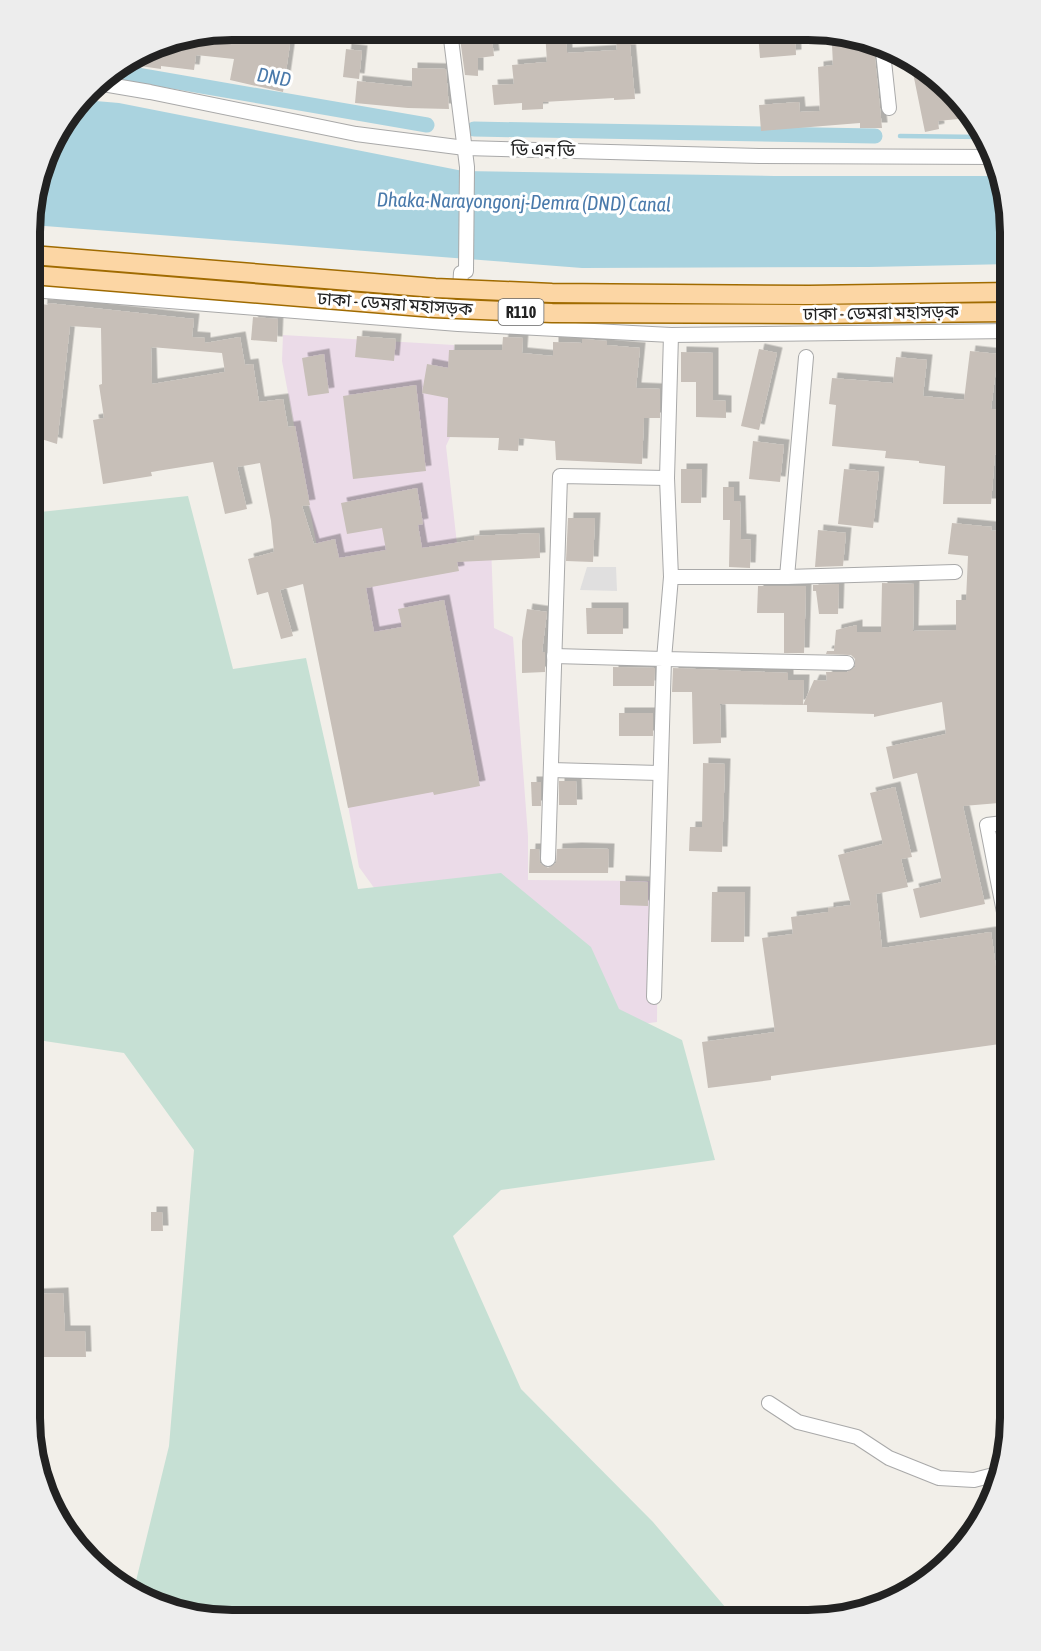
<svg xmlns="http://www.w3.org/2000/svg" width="1041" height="1651" viewBox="0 0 1041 1651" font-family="'Asap Condensed','Noto Sans Bengali',sans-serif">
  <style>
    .residential { fill: #e0dfdf }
    .industrial { fill: #ebdbe8 }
    .wetland { fill: #c6e0d4 }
    .water { fill: #aad3df }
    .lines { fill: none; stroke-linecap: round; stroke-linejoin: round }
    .stream { stroke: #aad3df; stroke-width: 4.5 }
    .canal { stroke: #aad3df; stroke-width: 15 }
    .building { fill: #c7bfb8; fill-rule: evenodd; filter: url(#shadow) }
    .minor-casing { stroke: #a9a9a9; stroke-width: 16 }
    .minor { stroke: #fff; stroke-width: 14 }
    .major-bridge-casing { stroke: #a06b00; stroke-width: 21; stroke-linecap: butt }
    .major-bridge { stroke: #fcd6a4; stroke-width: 18 }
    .labels { text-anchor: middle; stroke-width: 6; stroke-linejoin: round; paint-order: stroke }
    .shield { fill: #fff; stroke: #646464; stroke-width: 1.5 }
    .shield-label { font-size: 16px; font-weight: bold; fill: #222 }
    .street-label { font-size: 18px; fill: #222; stroke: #fff }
    .water-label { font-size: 20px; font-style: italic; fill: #4a7aab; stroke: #fff }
    .rim { fill: none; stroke: #222; stroke-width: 8 }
  </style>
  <defs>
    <filter id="shadow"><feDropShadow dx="5.5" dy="-5.5" stdDeviation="0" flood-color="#0004"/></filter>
  </defs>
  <rect width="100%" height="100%" fill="#f2efe9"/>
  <!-- residential -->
  <path class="residential" d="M587 567H616L617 591 580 590Z"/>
  <!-- industrial -->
  <path class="industrial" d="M283 335 454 345 457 422 446 446 457 544H491L494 628 513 637 528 836V880L658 881 657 1022 583 1032 468 1018 359 867 324 669 339 664 282 361Z"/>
  <!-- wetland -->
  <path class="wetland" d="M188 496 233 669 306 658 358 889 501 873 591 947 619 1009 682 1040 715 1160 501 1190 453 1236 521 1389 653 1522 737 1621 206 1619 134 1589 169 1446 194 1150 124 1053 31 1039V513Z"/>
  <!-- water -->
  <path class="water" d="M84 100 119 103 463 171 774 176H1000L1011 233V264L869 267 582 268 32 225V206L51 143Z"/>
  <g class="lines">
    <!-- stream -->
    <path class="stream" d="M900 136 982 137"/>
    <!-- canal -->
    <g class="canal">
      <path d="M114 71 427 125"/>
      <path d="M474 129 875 136"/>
    </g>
  </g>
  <!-- building -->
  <g class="building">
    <path d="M232 30 263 33 264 30H292L283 92 230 80 234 59 196 55 194 70 161 66V69L126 64 147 51 167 54 169 43Z"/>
    <path d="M459 31H491L494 56 478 58V76L465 75Z"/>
    <path d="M545 31H566L567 53 617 50 615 31H641L643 43 630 45 635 99 614 100V98L543 102V109L522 110V103L494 105 492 85 514 84 512 65 547 62Z"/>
    <path d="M795 32 796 55 760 58 758 33Z"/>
    <path d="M816 32H835L857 41 816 44Z"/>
    <path d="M860 42 874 48 882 128H860V123L761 131 759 105 799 102 800 112 820 111 818 67 833 65 832 45Z"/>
    <path d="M346 49 362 51 359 79 343 77Z"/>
    <path d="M920 67 932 72 968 118 938 121 939 129 925 132 912 68Z"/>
    <path d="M412 68 446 69 449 109 408 108 355 103 357 81 412 87Z"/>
    <path d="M48 303 194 319 192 337 205 338V343L240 337 245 365 253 364 259 402 283 399 288 427 295 426 310 505 302 506 314 544 335 539 339 558 386 550 382 528 347 534 341 503 417 488 423 524 418 525 422 548 474 540V536L539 533 540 558 457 562 459 571 366 588 374 632 402 627 398 609 444 600 480 786 434 795 433 792 348 808 303 584 280 590 293 636 281 639 268 592 257 595 248 559 274 552 271 521 260 463 237 467 247 509 225 514 213 462 151 472 152 476 103 484 93 420 104 418 99 385 102 384 101 328 70 326 57 444 35 437 42 304 48 305ZM151 347 222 353 225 372 152 384Z"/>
    <path d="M253 317 278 319 277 342 251 340Z"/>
    <path d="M357 336 396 339 394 361 355 357Z"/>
    <path d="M503 337 523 338 522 353 553 356V342L582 343V339L607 341V345L640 348 636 388 660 389V418H644L642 464 556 460 555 441 519 438 518 451 498 450 499 438 447 437 448 398 422 393 427 364 448 368 449 350H502Z"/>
    <path d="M759 349 777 353 759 430 741 426Z"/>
    <path d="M970 351 998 354 991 409 1004 410 1002 428H1011V446H1000L999 455 995 454 991 504H943L945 466 919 463V461L885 458 886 451 832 446 836 405 829 404 832 378 893 383 896 357 927 360 923 396 964 400Z"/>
    <path d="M681 352 713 353V400L726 401V418L696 417V382H681Z"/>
    <path d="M324 354 329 393 308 396 302 358Z"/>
    <path d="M416 385 426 471 353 479 343 396Z"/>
    <path d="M753 441 784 445 780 482 749 479Z"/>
    <path d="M681 469H702L701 503H681Z"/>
    <path d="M844 469 879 472 873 528 838 524Z"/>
    <path d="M723 487H734V501H740L741 539 751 540 750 568 729 567 730 520H723Z"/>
    <path d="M568 518H595L593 562 566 561Z"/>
    <path d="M952 523 992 527 991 531 1011 530V802L963 806 985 904 920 918 913 889 942 882 917 773 893 779 886 747 946 734 942 702 874 717V714L807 712V705L720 704 721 743 693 744 692 692H672L673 668 788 673V680H804L803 705 814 680 827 681 826 672H847L855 667V659L851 655 826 654 827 651H834L836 630 857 625V632H881L882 583 914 584 913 631 956 630V600H966L968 556 948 554Z"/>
    <path d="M818 530 846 533 843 566 815 567Z"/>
    <path d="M839 584 838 614H819L816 591H813V585Z"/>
    <path d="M758 586H806L804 653H784V613H757Z"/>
    <path d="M586 608H623V634H587Z"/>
    <path d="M527 609 547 612 542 652H545V672L522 673V641Z"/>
    <path d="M613 667 655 668 654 686H613Z"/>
    <rect x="619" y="713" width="34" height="23"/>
    <path d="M703 763 725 764 722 852 689 851 690 827H702Z"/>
    <path d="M559 781H576L577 805H559Z"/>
    <path d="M531 782H541V806H532Z"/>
    <path d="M895 787 912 857 901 859 908 887 876 894 882 948 991 932 1007 1043 771 1076V1080L708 1088 702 1042 775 1032 762 938 793 934 791 917 828 912V908L851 905 838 855 883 844 870 793Z"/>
    <path d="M576 848 609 849 608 873H529L530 849H539L540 863 548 868 556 863 557 849Z"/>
    <path d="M620 881 648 882V906L620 905Z"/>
    <path d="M712 892H745L744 942H711Z"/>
    <path d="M151 1212H162L163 1231H151Z"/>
    <path d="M63 1293 65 1331H85L86 1357H31L30 1330H38L37 1294Z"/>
  </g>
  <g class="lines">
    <!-- minor casing -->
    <g class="minor-casing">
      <g id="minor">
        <path d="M450 31 467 167 466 271 461 273 458 318"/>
        <path d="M883 52 889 108"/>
        <path d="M97 83 150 92 356 134 465 148 759 156 996 157"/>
        <path d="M32 290 458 324 671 335 1011 331"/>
        <path d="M671 335 667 478 671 577 664 659 847 663"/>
        <path d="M671 577H787L955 572"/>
        <path d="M787 577 806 357"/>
        <path d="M554 656 664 659 654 997"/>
        <path d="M551 770 659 773"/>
        <path d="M548 859 560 476 667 478"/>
        <path d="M1011 948 987 825 1011 822"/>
        <path d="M769 1403 798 1422 857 1437 889 1458 939 1478 974 1480 1001 1473"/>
      </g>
    </g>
    <!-- minor -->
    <use href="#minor" class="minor"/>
    <!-- major-bridge casing -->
    <g class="major-bridge-casing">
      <g id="major-bridge">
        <path d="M32 255 435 288 552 293 809 295 1011 292"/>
        <path d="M32 275 434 308 552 313 809 314 1011 312"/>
      </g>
    </g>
    <!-- major-bridge -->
    <use href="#major-bridge" class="major-bridge"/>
  </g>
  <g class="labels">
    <!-- shield labels -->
    <rect class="shield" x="498.5" y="299" width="45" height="26" rx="4.5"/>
    <g class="shield-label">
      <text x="521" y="318">R110</text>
    </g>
    <!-- street labels -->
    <g class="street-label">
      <text transform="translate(543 150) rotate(1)" y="6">ডি এন ডি</text>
      <text transform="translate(395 304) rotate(4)" y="6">ঢাকা - ডেমরা মহাসড়ক</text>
      <text transform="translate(881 313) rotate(-1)" y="6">ঢাকা - ডেমরা মহাসড়ক</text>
    </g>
    <!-- water labels -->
    <g class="water-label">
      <text transform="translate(274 77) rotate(10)" y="7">DND</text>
      <text transform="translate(524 202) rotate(1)" y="7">Dhaka-Narayongonj-Demra (DND) Canal</text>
    </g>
  </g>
  <!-- crop -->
  <path d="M0 0H1041V1651H0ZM232 40H808A192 192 0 0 1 1000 232V1418A192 192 0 0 1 808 1610H232A192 192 0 0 1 40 1418V232A192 192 0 0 1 232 40Z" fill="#ededed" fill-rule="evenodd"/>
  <path class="rim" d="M232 40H808A192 192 0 0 1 1000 232V1418A192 192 0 0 1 808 1610H232A192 192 0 0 1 40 1418V232A192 192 0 0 1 232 40Z"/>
</svg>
